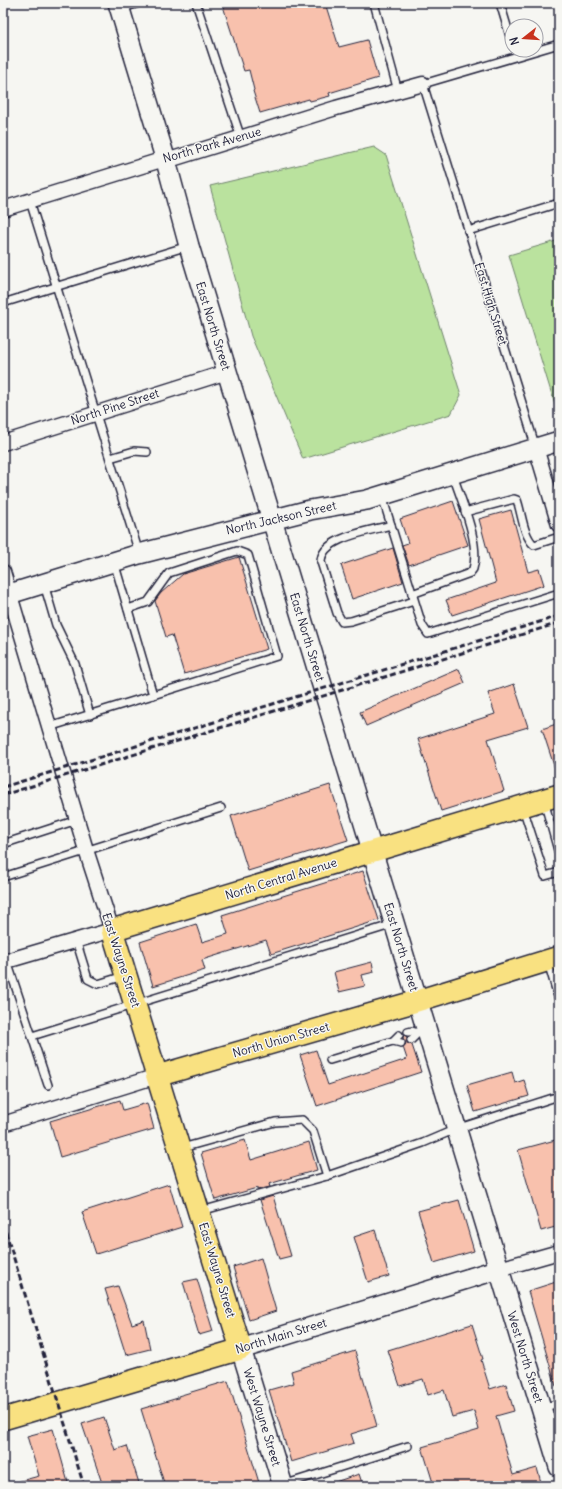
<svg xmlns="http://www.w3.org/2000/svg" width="562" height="1489" viewBox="0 0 562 1489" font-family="Delius,sans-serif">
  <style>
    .green { fill: #bae29e; stroke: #6e826c }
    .building { fill: #f8c1ad; stroke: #22223b }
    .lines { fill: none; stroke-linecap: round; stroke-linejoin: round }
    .lane-casing { stroke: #22223b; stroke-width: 10 }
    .street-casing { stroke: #22223b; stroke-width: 17 }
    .secondary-casing { stroke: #22223b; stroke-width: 22 }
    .primary-casing { stroke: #22223b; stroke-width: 24 }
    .lane { stroke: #f6f6f2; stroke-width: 7 }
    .street { stroke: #f6f6f2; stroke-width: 14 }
    .secondary { stroke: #f6f6f2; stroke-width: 19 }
    .primary { stroke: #f9e181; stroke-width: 21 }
    .rail { stroke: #22223b; stroke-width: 3; stroke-dasharray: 6 3; stroke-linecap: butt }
    .labels { text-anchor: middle; stroke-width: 3; stroke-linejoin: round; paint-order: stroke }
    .street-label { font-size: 12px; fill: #22223b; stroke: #f6f6f2 }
  </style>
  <rect width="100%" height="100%" fill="#f6f6f2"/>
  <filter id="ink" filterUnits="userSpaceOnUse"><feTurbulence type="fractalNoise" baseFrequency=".025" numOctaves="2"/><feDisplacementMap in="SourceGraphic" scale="8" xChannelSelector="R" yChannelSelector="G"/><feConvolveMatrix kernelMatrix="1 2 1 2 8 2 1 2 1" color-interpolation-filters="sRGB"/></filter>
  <g filter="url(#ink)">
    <!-- green -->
    <g class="green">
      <path d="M374 147 386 155 461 395 451 414 303 459 251 336 210 186Z"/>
      <path d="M559 240V404L555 405 509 255Z"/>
    </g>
    <!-- building -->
    <g class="building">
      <path d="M222 3H325L339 47 367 40 378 78 329 93 330 96 310 101 309 99 260 113 253 91 254 90 249 70 244 71Z"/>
      <path d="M453 501 468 545 409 565 402 545 408 543 400 519Z"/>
      <path d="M511 510 528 572 539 569 544 585 452 615 446 600 496 583 479 519Z"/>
      <path d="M393 548 403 582 352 599 341 565Z"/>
      <path d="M239 557 267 649 184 674 172 635 166 637 155 601 161 593 183 574Z"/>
      <path d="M459 669 465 683 366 726 360 712Z"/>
      <path d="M514 684 528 727 488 739 504 791 441 811 418 739 495 714 488 693Z"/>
      <path d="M559 723V774L557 775 542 729Z"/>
      <path d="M330 785 348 840 248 871 231 816Z"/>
      <path d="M363 871 379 920 271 954 266 940 202 960 205 970 153 986 140 942 196 924 202 942 228 934 222 915Z"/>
      <path d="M372 962 374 972 362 975 365 986 339 992 334 972Z"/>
      <path d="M404 1035 407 1037V1043L412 1045 421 1072 317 1106 300 1055 316 1050 328 1085 407 1059 403 1047 406 1044 403 1038Z"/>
      <path d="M512 1072 515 1083 524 1080 529 1096 475 1112 467 1085Z"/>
      <path d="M120 1100 123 1110 147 1103 154 1129 60 1157 50 1121Z"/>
      <path d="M559 1139V1226L541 1231 518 1150Z"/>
      <path d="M245 1140 251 1160 309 1142 317 1170 269 1184 270 1187 257 1190V1188L215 1200 201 1153Z"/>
      <path d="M169 1184 182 1227 96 1254 82 1212Z"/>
      <path d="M273 1196 291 1256 279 1259 260 1200Z"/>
      <path d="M459 1200 474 1251 434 1263 418 1211Z"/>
      <path d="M375 1230 389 1276 368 1282 354 1237Z"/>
      <path d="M261 1258 276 1311 249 1320 233 1267Z"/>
      <path d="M197 1279 213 1331 199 1335 183 1282Z"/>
      <path d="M556 1282 559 1293V1386H556L528 1291Z"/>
      <path d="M118 1286 132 1324 144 1320 150 1349 126 1355 105 1289Z"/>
      <path d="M472 1324 483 1359 481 1360 490 1389 506 1384 514 1411 496 1416 513 1475 537 1468 542 1486H434L422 1447 479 1430 474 1411 452 1417 444 1390 428 1395 423 1379 400 1386 388 1350Z"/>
      <path d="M355 1351 377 1426 351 1434 354 1443 291 1462 269 1390 294 1383 291 1371Z"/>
      <path d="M228 1381 260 1486H165L141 1409 178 1398V1396Z"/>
      <path d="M104 1417 115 1450 127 1446 140 1486H103L82 1424Z"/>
      <path d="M53 1429 69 1486H13V1483L39 1476 27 1436Z"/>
      <path d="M359 1474 363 1486H330L329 1484Z"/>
    </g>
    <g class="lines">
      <!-- lane casing -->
      <g class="lane-casing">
        <g id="lane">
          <path d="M196 3 241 138"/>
          <path d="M374 3 398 91"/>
          <path d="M500 3 512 43"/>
          <path d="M120 9 139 3"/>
          <path d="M30 201 139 553"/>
          <path d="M468 231 559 203"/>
          <path d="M3 303 188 246"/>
          <path d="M536 448 423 84 559 44"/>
          <path d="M110 458 134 451 147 452"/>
          <path d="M382 496 422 625 428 634 559 593"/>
          <path d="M465 512 514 499 517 500C522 514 523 535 534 545L559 537"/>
          <path d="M391 525C371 531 321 537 321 562L337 613 342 622 351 621 414 601"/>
          <path d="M44 584 56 625 75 664 90 715"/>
          <path d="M412 594 470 573 473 569C481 544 461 500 453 475"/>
          <path d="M128 609 148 602 169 573 237 551 248 555 277 656 153 695"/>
          <path d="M49 727 153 695 114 562"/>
          <path d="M544 801 559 854"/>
          <path d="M523 808 545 876 559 872"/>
          <path d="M3 844 77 820"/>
          <path d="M3 877 221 808"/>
          <path d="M76 940 88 979 98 984 124 976"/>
          <path d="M7 961 48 1085"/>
          <path d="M548 962 559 1000"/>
          <path d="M408 1032 412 1031 418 1033"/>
          <path d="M32 1036 394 924"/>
          <path d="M411 1040 418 1033 426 1031"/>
          <path d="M393 1041 399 1035"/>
          <path d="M330 1060 393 1041 401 1043"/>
          <path d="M182 1148 275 1122 302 1120 313 1131 327 1176"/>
          <path d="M201 1211 327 1176 423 1143 456 1129 559 1096"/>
          <path d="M542 1408 559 1403"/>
          <path d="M283 1485 408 1446"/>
        </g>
      </g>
      <!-- street casing -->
      <g class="street-casing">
        <g id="street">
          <path d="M3 209 158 161H166L336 108 423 84"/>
          <path d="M3 443 227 372"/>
          <path d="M536 448 559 525"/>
          <path d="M3 572 86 850 112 930 3 962"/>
          <path d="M3 1124 157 1076"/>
          <path d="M499 1269 559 1252"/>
        </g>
      </g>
      <!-- secondary casing -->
      <g class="secondary-casing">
        <g id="secondary">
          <path d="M118 3 166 161 189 246 559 1467"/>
          <path d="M3 596 139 554 310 510 367 500 559 441"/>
          <path d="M283 1486 241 1349 499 1269"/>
        </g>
      </g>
      <!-- primary casing -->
      <g class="primary-casing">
        <g id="primary">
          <path d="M157 1076 417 1001 559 957"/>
          <path d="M3 1419 241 1349 112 930 559 795"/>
        </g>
      </g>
      <!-- lane -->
      <use href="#lane" class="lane"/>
      <!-- street -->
      <use href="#street" class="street"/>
      <!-- secondary -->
      <use href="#secondary" class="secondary"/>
      <!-- primary -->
      <use href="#primary" class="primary"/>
      <!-- rail -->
      <g class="rail">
        <path d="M3 787 559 616"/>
        <path d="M3 795 559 623"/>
        <path d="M3 1223 84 1486"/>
      </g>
    </g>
  </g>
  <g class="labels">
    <!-- street labels -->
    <g class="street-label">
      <text transform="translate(212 145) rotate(-16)" y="4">North Park Avenue</text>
      <text transform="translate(491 304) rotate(73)" y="4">East High Street</text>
      <text transform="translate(213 326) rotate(73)" y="4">East North Street</text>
      <text transform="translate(115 407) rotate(-18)" y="4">North Pine Street</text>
      <text transform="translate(281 518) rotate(-13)" y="4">North Jackson Street</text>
      <text transform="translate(307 637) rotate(73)" y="4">East North Street</text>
      <text transform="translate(281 879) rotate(-17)" y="4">North Central Avenue</text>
      <text transform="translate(401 947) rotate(73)" y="4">East North Street</text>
      <text transform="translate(121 960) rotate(72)" y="4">East Wayne Street</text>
      <text transform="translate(281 1040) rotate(-16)" y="4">North Union Street</text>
      <text transform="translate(217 1270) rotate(73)" y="4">East Wayne Street</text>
      <text transform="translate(281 1336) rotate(-17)" y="4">North Main Street</text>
      <text transform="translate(525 1357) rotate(73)" y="4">West North Street</text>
      <text transform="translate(262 1417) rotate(73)" y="4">West Wayne Street</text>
    </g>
  </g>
  <!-- margin -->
  <rect width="562" height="1489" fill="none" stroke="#f6f6f2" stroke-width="16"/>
  <rect x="8" y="8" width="546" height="1473" fill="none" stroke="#22223b" stroke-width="1.5" filter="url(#ink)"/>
  <!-- north arrow -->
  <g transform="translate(524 38) rotate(253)"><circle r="19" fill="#f6f6f2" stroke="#a1a1a9"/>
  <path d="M0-3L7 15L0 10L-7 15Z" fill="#c8321e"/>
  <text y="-6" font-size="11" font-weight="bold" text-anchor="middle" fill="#22223b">N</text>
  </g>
</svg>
